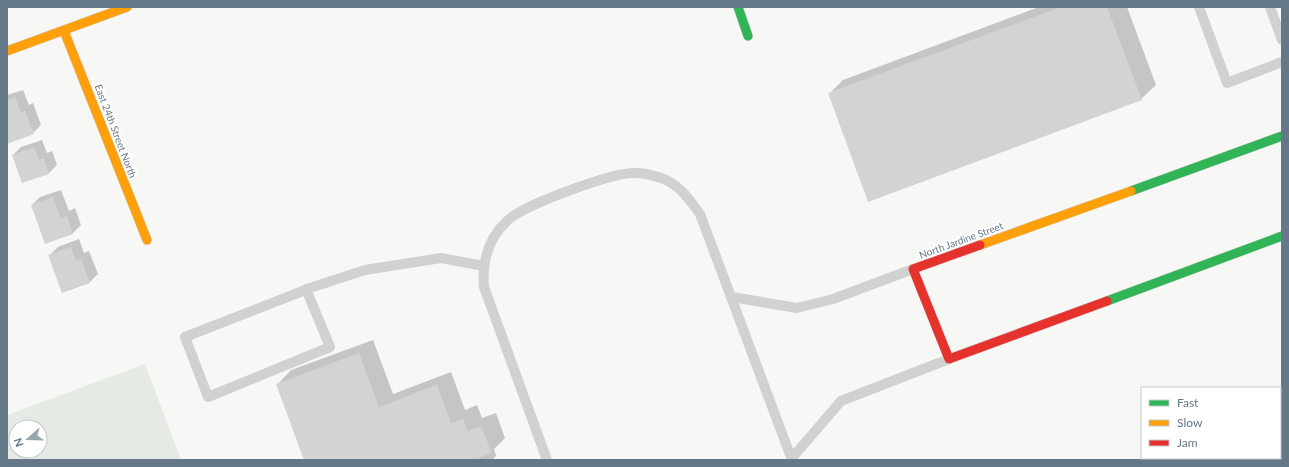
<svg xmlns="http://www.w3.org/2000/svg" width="1289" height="467" viewBox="0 0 1289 467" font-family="Lato,sans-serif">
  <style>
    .green { fill: #e6eae4; fill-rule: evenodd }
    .shadow { fill: #0003 }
    .building { fill: #d2d3d3 }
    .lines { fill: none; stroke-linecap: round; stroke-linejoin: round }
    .fast-casing { stroke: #d3d5d5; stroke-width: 10 }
    .slow-casing { stroke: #d3d5d5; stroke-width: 10 }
    .jam-casing { stroke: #d3d5d5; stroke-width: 10 }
    .lane { stroke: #d0d2d2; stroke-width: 10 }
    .fast { stroke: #30b455; stroke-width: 9 }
    .slow { stroke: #ff9f0a; stroke-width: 9 }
    .jam { stroke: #e5322d; stroke-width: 9 }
    .labels { text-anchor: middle; stroke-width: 4; stroke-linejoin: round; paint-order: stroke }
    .street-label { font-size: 10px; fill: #657888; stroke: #fff }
  </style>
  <rect width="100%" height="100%" fill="#f7f7f6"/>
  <!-- green -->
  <path class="green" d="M145 364 181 460H7V415ZM16 427H40V451H16Z"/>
  <!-- shadow -->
  <g class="shadow">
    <path d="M1039 7H1127L1156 85 1141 99 829 94 843 80Z"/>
    <path d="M23 90 29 105 33 103 41 125 33 133 7 141V95Z"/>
    <path d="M42 140 47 153 52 151 57 165 49 173 23 182 13 155 21 147Z"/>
    <path d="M61 190 69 211 75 208 81 225 73 233 46 243 32 205 40 197Z"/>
    <path d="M79 239 84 253 89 251 98 274 90 282 50 255 58 247Z"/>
    <path d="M373 340 393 394 451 372 465 410 477 405 482 418 496 413 505 438 494 449 496 456 492 460H305L277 385 291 370Z"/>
  </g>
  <!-- building -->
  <g class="building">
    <path d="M1061 7H1107L1142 100 868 202 828 93Z"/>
    <path d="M15 97 21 112 25 111 34 134 7 144V100Z"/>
    <path d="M34 147 39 160 44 158 49 174 22 183 12 155Z"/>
    <path d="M53 197 61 218 67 216 73 234 45 244 31 205Z"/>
    <path d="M71 247 76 261 81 259 90 283 62 293 48 255Z"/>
    <path d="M359 353 379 407 437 385 451 423 463 419 468 431 481 426 492 453 478 458 479 460H304L276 384Z"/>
  </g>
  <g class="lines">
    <!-- fast casing -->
    <g class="fast-casing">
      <g id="fast">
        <path d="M738 7 748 36"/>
        <path d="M1131 191 1282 136"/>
        <path d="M1107 301 1282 236"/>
      </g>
    </g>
    <!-- slow casing -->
    <g class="slow-casing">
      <g id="slow">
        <path d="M64 31 147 240"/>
        <path d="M7 51 127 7"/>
        <path d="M980 245 1131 191"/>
      </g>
    </g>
    <!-- jam casing -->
    <g class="jam-casing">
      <path id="jam" d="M980 245 913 269 949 359 1107 301"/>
    </g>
    <!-- lane -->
    <g class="lane">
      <path d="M1199 7 1227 83 1282 62"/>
      <path d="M1270 7 1282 40"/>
      <path d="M306 289 330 347 208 397 185 337 313 287 365 270 441 258 484 266"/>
      <path d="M732 297 797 308 833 299 913 269"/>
      <path d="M792 458 841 401 949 359"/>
      <path d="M547 460 484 287C482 263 488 239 507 221 523 205 611 173 634 173 642 173 653 175 661 178 679 184 689 199 700 214L792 460"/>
    </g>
    <!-- fast -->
    <use href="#fast" class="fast"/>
    <!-- slow -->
    <use href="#slow" class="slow"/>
    <!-- jam -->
    <use href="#jam" class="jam"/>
  </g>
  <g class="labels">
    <!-- street labels -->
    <g class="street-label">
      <text transform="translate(116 131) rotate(69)" y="4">East 24th Street North</text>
      <text transform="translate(961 240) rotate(-20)" y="4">North Jardine Street</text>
    </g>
  </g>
  <!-- border -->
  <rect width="1289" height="467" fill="none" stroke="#657888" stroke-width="16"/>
  <!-- legend -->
  <rect x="1141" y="387" width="140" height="72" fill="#ffffff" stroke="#c1c9cf"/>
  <rect x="1149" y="400" width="20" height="6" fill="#30b455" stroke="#c1c9cf"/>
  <text x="1177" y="407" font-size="12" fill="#657888">Fast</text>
  <rect x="1149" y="420" width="20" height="6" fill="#ff9f0a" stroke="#c1c9cf"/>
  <text x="1177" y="427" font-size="12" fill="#657888">Slow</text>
  <rect x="1149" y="440" width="20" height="6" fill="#e5322d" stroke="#c1c9cf"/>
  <text x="1177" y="447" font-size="12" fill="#657888">Jam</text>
  <!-- north arrow -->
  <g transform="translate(28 439) rotate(250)"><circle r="19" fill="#ffffff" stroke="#c1c9cf"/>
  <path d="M0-3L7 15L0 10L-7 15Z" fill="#98a4ae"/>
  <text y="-6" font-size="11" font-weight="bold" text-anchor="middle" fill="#657888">N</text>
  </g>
</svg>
